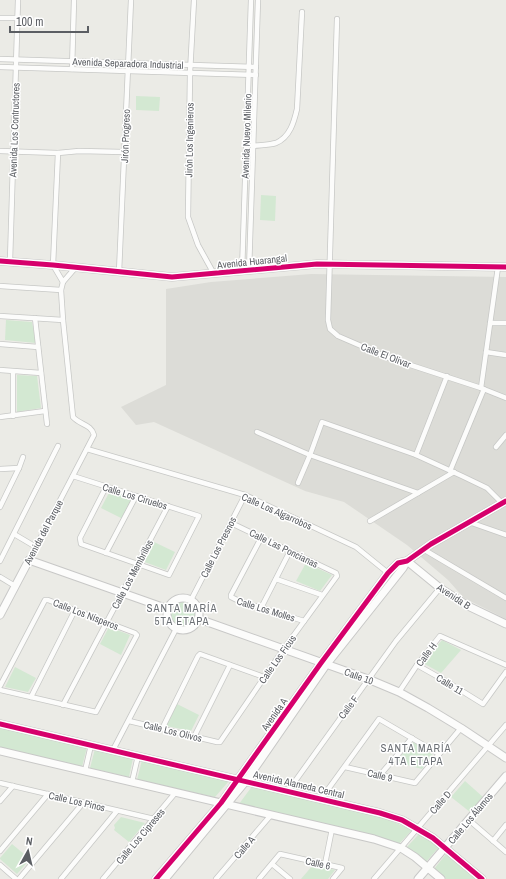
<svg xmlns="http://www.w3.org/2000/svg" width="506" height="879" viewBox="0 0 506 879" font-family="'Archivo Narrow',sans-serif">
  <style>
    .industrial { fill: #dcdcd7 }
    .green { fill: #d3e8d2 }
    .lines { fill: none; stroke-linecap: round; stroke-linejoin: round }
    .street-casing { stroke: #c7c8c6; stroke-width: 6 }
    .secondary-casing { stroke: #c8c8c7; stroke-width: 9 }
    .street { stroke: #fcfcfb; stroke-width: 4.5 }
    .secondary { stroke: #fcfcfb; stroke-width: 7 }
    .cycleway-casing { stroke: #fff; stroke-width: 8 }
    .cycleway { stroke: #d6006c; stroke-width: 5 }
    .labels { text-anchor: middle; stroke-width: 3; stroke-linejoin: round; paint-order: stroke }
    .street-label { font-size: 10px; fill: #5b5e63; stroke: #fff }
    .neighbourhood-label { font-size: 11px; letter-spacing: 1px; fill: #6c7075; stroke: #fff }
  </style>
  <rect width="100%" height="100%" fill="#ebebe6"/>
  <!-- industrial -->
  <path class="industrial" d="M311 274 506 277V619L464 598 448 580 407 545 344 502 305 491 154 422 136 425 121 407 166 385V289L211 282Z"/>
  <!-- green -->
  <g class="green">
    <path d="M136 96 160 97 159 111 136 110Z"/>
    <path d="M261 195 276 196 275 221 260 220Z"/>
    <path d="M6 320 32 322 36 343 5 340Z"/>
    <path d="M17 375 37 376 41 408 17 412Z"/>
    <path d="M110 491 135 497 123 519 101 508Z"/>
    <path d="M152 541 175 552 166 570 142 561Z"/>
    <path d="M306 563 332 575 320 591 296 581Z"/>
    <circle cx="183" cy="615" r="13"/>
    <path d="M109 627 130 635 121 655 100 644Z"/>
    <path d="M442 640 461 650 441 673 423 663Z"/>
    <path d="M15 667 36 678 28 692 5 687Z"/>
    <path d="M177 704 199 715 191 731 166 726Z"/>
    <path d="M0 727 87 747 82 767 0 747Z"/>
    <path d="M413 742 433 755 422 769 396 762Z"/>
    <path d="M95 749 133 758 129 777 90 768Z"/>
    <path d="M142 760 229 781 215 797 137 780Z"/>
    <path d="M465 781 483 797 470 812 451 797Z"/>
    <path d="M253 785 387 819 412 830 398 845 366 833 239 804Z"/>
    <path d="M121 817 145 823 129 842 114 830 115 828 114 825Z"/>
    <path d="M419 834 439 847 425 863 406 848Z"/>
    <path d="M12 844 30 859 17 874 0 859V858Z"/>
    <path d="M447 853 477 879H446L434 869Z"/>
    <path d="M313 865 335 870 328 879H301Z"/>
  </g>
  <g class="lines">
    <!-- street casing -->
    <g class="street-casing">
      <g id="street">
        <path d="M194 0 190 73 188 217 198 245 214 274"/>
        <path d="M0 18H18"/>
        <path d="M337 19 328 320 330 329 338 336 389 358 481 388 506 398"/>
        <path d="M0 59 256 67"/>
        <path d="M0 67 256 75"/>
        <path d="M72 69 74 0"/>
        <path d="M253 146C260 145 269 145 276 143 290 137 294 122 297 109L302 12"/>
        <path d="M0 151 58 153 79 151 124 152"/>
        <path d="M58 153 53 265 63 282 76 267"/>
        <path d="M10 261 18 0"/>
        <path d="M249 271 258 0"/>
        <path d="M119 272 131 0"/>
        <path d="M242 272 251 0"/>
        <path d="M0 286 61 290"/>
        <path d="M0 316 63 320"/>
        <path d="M35 318 47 424"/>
        <path d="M490 323H506"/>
        <path d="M0 344 38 347"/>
        <path d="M486 352 506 355"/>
        <path d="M0 370 41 373"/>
        <path d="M13 372V416"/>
        <path d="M481 388 498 267"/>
        <path d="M0 417 45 411"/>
        <path d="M257 432 310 455 418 493"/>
        <path d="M496 447 506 435"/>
        <path d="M87 449 245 495 356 547 388 573"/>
        <path d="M416 455 447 376"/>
        <path d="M0 469 19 468"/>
        <path d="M450 471 484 389"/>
        <path d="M73 476 199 516 169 575 81 544 80 538 106 487"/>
        <path d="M298 483 310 455 322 422 416 455 462 476 487 488 502 503"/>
        <path d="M0 507 19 468 23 457"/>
        <path d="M370 521 454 472"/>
        <path d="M469 522 506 535"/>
        <path d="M14 534 36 547"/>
        <path d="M261 538 231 595V597L239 601 304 621"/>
        <path d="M423 549 506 598"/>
        <path d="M106 553 136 496"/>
        <path d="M29 560 94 435C91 424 80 425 73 417L63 320 61 290 63 282"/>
        <path d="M0 561 58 446"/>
        <path d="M0 577 15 586"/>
        <path d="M276 579 322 595"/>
        <path d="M191 600 245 495"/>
        <path d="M261 608 290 551"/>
        <path d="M417 665 449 683 483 704 506 672"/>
        <path d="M0 686 45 600H48L135 633 137 635 96 712 0 690"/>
        <path d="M399 692 417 665 440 636 506 665"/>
        <path d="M31 697 75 610"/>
        <path d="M63 705 168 506"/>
        <path d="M129 721 217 742H220L283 650 337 576 336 573 231 523"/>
        <path d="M162 729 198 656 200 654 264 677"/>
        <path d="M194 737 230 665"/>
        <path d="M113 750 176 629"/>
        <path d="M345 767 415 783 461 728"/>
        <path d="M85 771 91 745"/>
        <path d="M380 775 412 738"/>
        <path d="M132 782 138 756"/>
        <path d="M0 783 154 819"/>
        <path d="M288 791 396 641 440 588"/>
        <path d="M321 799 379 719 439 754"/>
        <path d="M0 801 13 786"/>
        <path d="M469 820 506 852"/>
        <path d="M493 841 506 825"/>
        <path d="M0 851 48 794"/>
        <path d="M272 864 290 879"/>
        <path d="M325 864 332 829"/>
        <path d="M0 865 16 879"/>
        <path d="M19 879 83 803"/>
        <path d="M61 879 117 811"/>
        <path d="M103 879 176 792"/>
        <path d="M216 879 271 815"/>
        <path d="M259 879 280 854 342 868 333 879"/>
        <path d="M374 879 506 725"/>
      </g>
    </g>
    <!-- secondary casing -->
    <g class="secondary-casing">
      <g id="secondary">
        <path d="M0 261 53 265 172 277 317 264 506 267"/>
        <path d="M407 561 440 588 468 606 506 624"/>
        <circle cx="183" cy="614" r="16"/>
        <path d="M0 615 29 560 168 609"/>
        <path d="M199 619 368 679 399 692 428 708 461 728 506 758"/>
        <path d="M0 724 380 813 402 820 433 838 482 879"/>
        <path d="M0 751 374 839 401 848 415 857 441 879"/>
        <path d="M156 879 221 803 321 663 388 573 398 563 407 561 431 544 506 501"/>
        <path d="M165 879 246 781 326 665 403 568 407 561"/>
        <path d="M418 879 506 776"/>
      </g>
    </g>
    <!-- street -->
    <use href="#street" class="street"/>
    <!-- secondary -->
    <use href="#secondary" class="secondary"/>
    <!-- cycleway casing -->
    <g class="cycleway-casing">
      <g id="cycleway">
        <path d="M0 261 53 265 172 277 317 264 506 267"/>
        <path d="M0 724 380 813 402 820 433 838 482 879"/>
        <path d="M156 879 221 803 321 663 388 573 398 563 407 561 431 544 506 501"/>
      </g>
    </g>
    <!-- cycleway -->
    <use href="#cycleway" class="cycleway"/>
  </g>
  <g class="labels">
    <!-- street labels -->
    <g class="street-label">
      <text transform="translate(128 63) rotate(2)" y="4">Avenida Separadora Industrial</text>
      <text transform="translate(14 130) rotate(-88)" y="4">Avenida Los Contructores</text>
      <text transform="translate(125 136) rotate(-88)" y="4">Jirón Progreso</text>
      <text transform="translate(246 136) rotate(-88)" y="4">Avenida Nuevo Milenio</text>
      <text transform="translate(189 140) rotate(-89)" y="4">Jirón Los Ingenieros</text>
      <text transform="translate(252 261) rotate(-6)" y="4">Avenida Huarangal</text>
      <text transform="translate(386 355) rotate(21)" y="4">Calle El Olivar</text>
      <text transform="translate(135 496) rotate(17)" y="4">Calle Los Ciruelos</text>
      <text transform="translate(277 511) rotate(24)" y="4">Calle Los Algarrobos</text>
      <text transform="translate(43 532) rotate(-62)" y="4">Avenida del Parque</text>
      <text transform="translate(218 547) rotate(-63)" y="4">Calle Los Presnos</text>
      <text transform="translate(284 548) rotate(26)" y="4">Calle Las Poncianas</text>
      <text transform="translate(132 574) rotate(-62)" y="4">Calle Los Membrillos</text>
      <text transform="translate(454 596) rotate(33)" y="4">Avenida B</text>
      <text transform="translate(266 609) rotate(17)" y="4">Calle Los Molles</text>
      <text transform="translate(86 614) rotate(21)" y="4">Calle Los Nísperos</text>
      <text transform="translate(426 654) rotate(-53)" y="4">Calle H</text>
      <text transform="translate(277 659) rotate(-55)" y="4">Calle Los Ficus</text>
      <text transform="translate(359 676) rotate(20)" y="4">Calle 10</text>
      <text transform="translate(450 684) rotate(31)" y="4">Calle 11</text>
      <text transform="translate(348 707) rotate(-54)" y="4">Calle F</text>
      <text transform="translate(274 714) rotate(-55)" y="4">Avenida A</text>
      <text transform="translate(173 731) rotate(14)" y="4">Calle Los Olivos</text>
      <text transform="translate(380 775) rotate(13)" y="4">Calle 9</text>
      <text transform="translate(299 784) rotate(13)" y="4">Avenida Alameda Central</text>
      <text transform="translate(77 801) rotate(13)" y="4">Calle Los Pinos</text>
      <text transform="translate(440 802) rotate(-49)" y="4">Calle D</text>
      <text transform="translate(470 818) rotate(-50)" y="4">Calle Los Álamos</text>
      <text transform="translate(140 836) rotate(-50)" y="4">Calle Los Cipreses</text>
      <text transform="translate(244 847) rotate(-49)" y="4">Calle A</text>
      <text transform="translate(318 863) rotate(13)" y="4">Calle 6</text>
    </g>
    <!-- neighbourhood labels -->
    <g class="neighbourhood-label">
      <text x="182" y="612">SANTA MARÍA<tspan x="182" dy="13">5TA ETAPA</tspan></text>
      <text x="416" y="752">SANTA MARÍA<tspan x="416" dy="13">4TA ETAPA</tspan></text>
    </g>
  </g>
  <!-- north arrow -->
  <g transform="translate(28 851) rotate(8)" stroke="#ffffff" stroke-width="3" paint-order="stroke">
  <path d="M0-3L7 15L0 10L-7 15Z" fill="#5b5e63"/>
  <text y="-6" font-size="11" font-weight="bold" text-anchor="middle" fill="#5b5e63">N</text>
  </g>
  <!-- scale -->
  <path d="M10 26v6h78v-6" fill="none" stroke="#5b5e63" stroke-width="2"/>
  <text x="16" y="26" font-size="12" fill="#5b5e63" stroke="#ffffff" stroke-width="3" paint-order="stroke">100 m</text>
</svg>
